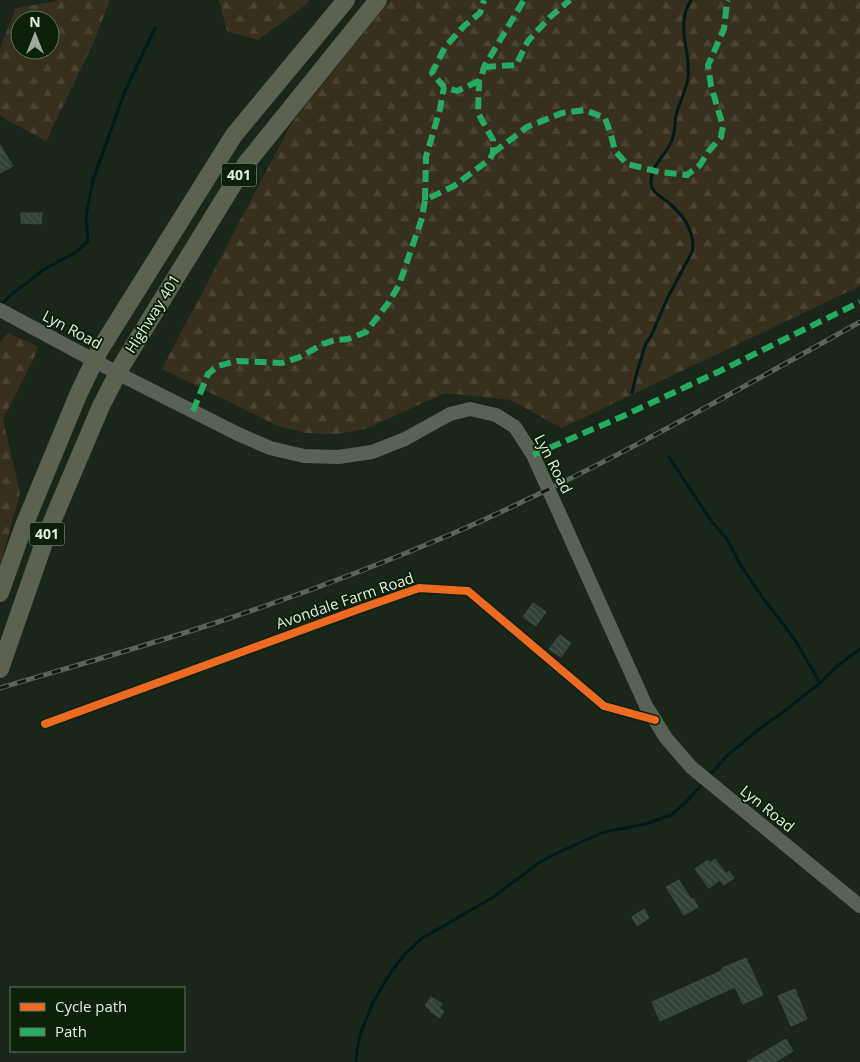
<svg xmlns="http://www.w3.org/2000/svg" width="860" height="1062" viewBox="0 0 860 1062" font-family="'Open Sans',sans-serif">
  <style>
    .forest { fill: url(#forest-firs); fill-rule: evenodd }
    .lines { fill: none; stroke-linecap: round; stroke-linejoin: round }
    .stream { stroke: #02191a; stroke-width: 3 }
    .building { fill: url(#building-back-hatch); stroke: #3e4b42 }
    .minor { stroke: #5a6258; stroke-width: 10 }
    .secondary { stroke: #5a6258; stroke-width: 14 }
    .motorway { stroke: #5c6251; stroke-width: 18 }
    .rail-casing { stroke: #5b635a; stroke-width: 5 }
    .rail { stroke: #0d210a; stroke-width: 3; stroke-dasharray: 9; stroke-linecap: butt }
    .quiet { stroke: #26ab63; stroke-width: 6; stroke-dasharray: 12 6; stroke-linecap: butt }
    .cycleway-casing { stroke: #0d210a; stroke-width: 11 }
    .cycleway { stroke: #ed6a23; stroke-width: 8 }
    .labels { text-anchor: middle; stroke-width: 4; stroke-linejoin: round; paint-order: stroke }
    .shield { fill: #0d210a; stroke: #a3b3a1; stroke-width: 1 }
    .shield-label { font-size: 14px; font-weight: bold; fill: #e3f1e2 }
    .street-label { font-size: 15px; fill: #e3f1e2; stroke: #0d210a }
  </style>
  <defs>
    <pattern id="forest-firs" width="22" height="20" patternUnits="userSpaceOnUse" patternTransform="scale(1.25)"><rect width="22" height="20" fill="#38301f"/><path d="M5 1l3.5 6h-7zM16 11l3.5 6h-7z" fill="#4b4434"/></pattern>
    <pattern id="building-back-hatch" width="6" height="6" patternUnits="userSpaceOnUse" patternTransform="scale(1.25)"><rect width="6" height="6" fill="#344138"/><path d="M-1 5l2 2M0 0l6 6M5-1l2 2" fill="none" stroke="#48544b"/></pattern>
  </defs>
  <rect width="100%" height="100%" fill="#1a2619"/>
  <!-- forest -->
  <g class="forest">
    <path d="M56 0H110L92 46 46 141 0 116V48L16 8 56 1ZM20 20H50V50H20Z"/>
    <path d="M219 0H310L304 6 258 40 227 31Z"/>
    <path d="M390 0H860V286L562 428 510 400 445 393 365 429 337 434 307 433 278 426 162 369 291 124Z"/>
    <path d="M8 333 39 347 3 419 20 493 0 566V342Z"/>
  </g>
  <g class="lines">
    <!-- stream -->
    <g class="stream">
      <path d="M0 306 11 295 43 270 76 252 88 241 86 216 93 180 125 91 155 28"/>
      <path d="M632 393 637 372 646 343 651 336 667 299 692 252C696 232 684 216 669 203 662 197 650 192 651 181 651 163 669 154 673 137 675 130 675 122 676 115 679 103 686 91 688 78 691 57 680 36 685 14 686 9 689 4 691 0"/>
      <path d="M669 457 712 522 727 539 741 566 763 598 795 640 820 683"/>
      <path d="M708 777 727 756 759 729 786 710 820 683 836 667 860 649"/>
      <path d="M356 1062 357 1050 360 1035 373 1002 391 972 405 954 421 939 492 898 540 862 557 853 604 832 645 824 671 815 687 801 704 782"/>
    </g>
  </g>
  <!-- building -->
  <g class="building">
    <path d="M0 145 13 166 0 173Z"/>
    <path d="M21 213H42L41 224 21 223Z"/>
    <path d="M533 603 546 612 536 626 523 617Z"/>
    <path d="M560 635 571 643 561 657 549 649Z"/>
    <path d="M715 859 726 874 729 871 734 878 724 885 720 880 709 888 695 869 708 860 710 863Z"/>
    <path d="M679 880 691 899 693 898 698 907 684 915 666 887Z"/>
    <path d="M644 909 649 918 637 926 632 917Z"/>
    <path d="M746 958 763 995 743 1004 735 987 660 1021 652 1002 723 970 722 968Z"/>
    <path d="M795 989 807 1019 791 1026 778 996Z"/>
    <path d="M431 997 442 1004 439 1008 444 1011 440 1018 430 1011 431 1010 425 1006Z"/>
    <path d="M786 1039 793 1051 775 1062H747Z"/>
  </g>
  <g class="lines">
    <!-- minor -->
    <path class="minor" d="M45 724 362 608 419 588 468 591 604 706 655 720"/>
    <!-- secondary -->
    <path class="secondary" d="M0 310 123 376 238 434 270 448 304 456 338 457 372 452 405 439 450 414 470 409 496 415 515 427 533 455 646 706 666 738 691 767 860 906"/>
    <!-- motorway -->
    <g class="motorway">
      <path d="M0 593 23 528 78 395 99 351 234 135 346 0"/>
      <path d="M0 669 48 531 101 406 122 365 245 165 378 0"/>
    </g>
    <!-- rail casing -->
    <g class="rail-casing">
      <path id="rail" d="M0 688C71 667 142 647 212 624 294 597 375 567 454 533 594 472 727 396 860 322"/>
    </g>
    <!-- rail -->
    <use href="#rail" class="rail"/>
    <!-- quiet -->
    <g class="quiet">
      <path d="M484 67 516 65 528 41 550 17 570 0"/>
      <path d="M479 81 457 91 444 87 432 73 445 47 464 26 480 13 484 0"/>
      <path d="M493 153 527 127 562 113 585 110 605 118 611 135 615 151 627 164 659 172 687 175 700 165 708 152 721 137 723 126 711 86 708 65 724 29 727 2 728 0"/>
      <path d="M425 200 426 157 440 109 444 87"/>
      <path d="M193 411 208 374 218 366 237 361 282 363 300 357 323 344 335 340 348 339 366 332 389 302 399 285 422 218 425 200 454 186 490 159 493 153V140L478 113 479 81 482 75 484 67 524 0"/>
      <path d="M533 455 621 417 720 371 860 302"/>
    </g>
    <!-- cycleway casing -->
    <g class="cycleway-casing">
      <path id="cycleway" d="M45 724 362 608 419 588 468 591 604 706 655 720"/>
    </g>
    <!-- cycleway -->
    <use href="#cycleway" class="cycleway"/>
  </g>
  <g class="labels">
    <!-- shield labels -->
    <g class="shield">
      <rect x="221.5" y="163.5" width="35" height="23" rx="4"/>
      <rect x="29.5" y="522.5" width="35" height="23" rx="4"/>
    </g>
    <g class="shield-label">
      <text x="239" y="180">401</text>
      <text x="47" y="539">401</text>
    </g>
    <!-- street labels -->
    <g class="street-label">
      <text transform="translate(153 314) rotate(-58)" y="5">Highway 401</text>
      <text transform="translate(72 330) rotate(28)" y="5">Lyn Road</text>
      <text transform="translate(553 464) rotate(63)" y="5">Lyn Road</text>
      <text transform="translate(345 601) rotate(-19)" y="5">Avondale Farm Road</text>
      <text transform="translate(767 809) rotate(39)" y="5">Lyn Road</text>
    </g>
  </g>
  <!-- legend -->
  <rect x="10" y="987" width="175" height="65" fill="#0d210a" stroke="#637460"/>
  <rect x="20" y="1003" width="25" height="8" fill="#ed6a23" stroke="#637460"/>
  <text x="55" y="1012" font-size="15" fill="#e3f1e2">Cycle path</text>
  <rect x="20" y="1028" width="25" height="8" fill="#26ab63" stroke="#637460"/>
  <text x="55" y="1037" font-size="15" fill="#e3f1e2">Path</text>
  <!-- north arrow -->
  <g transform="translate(35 35)"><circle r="24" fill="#0d210a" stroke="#637460"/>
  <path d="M0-4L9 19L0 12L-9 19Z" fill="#9daa9c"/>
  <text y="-8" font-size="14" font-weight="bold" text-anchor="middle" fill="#e3f1e2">N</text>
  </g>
</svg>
